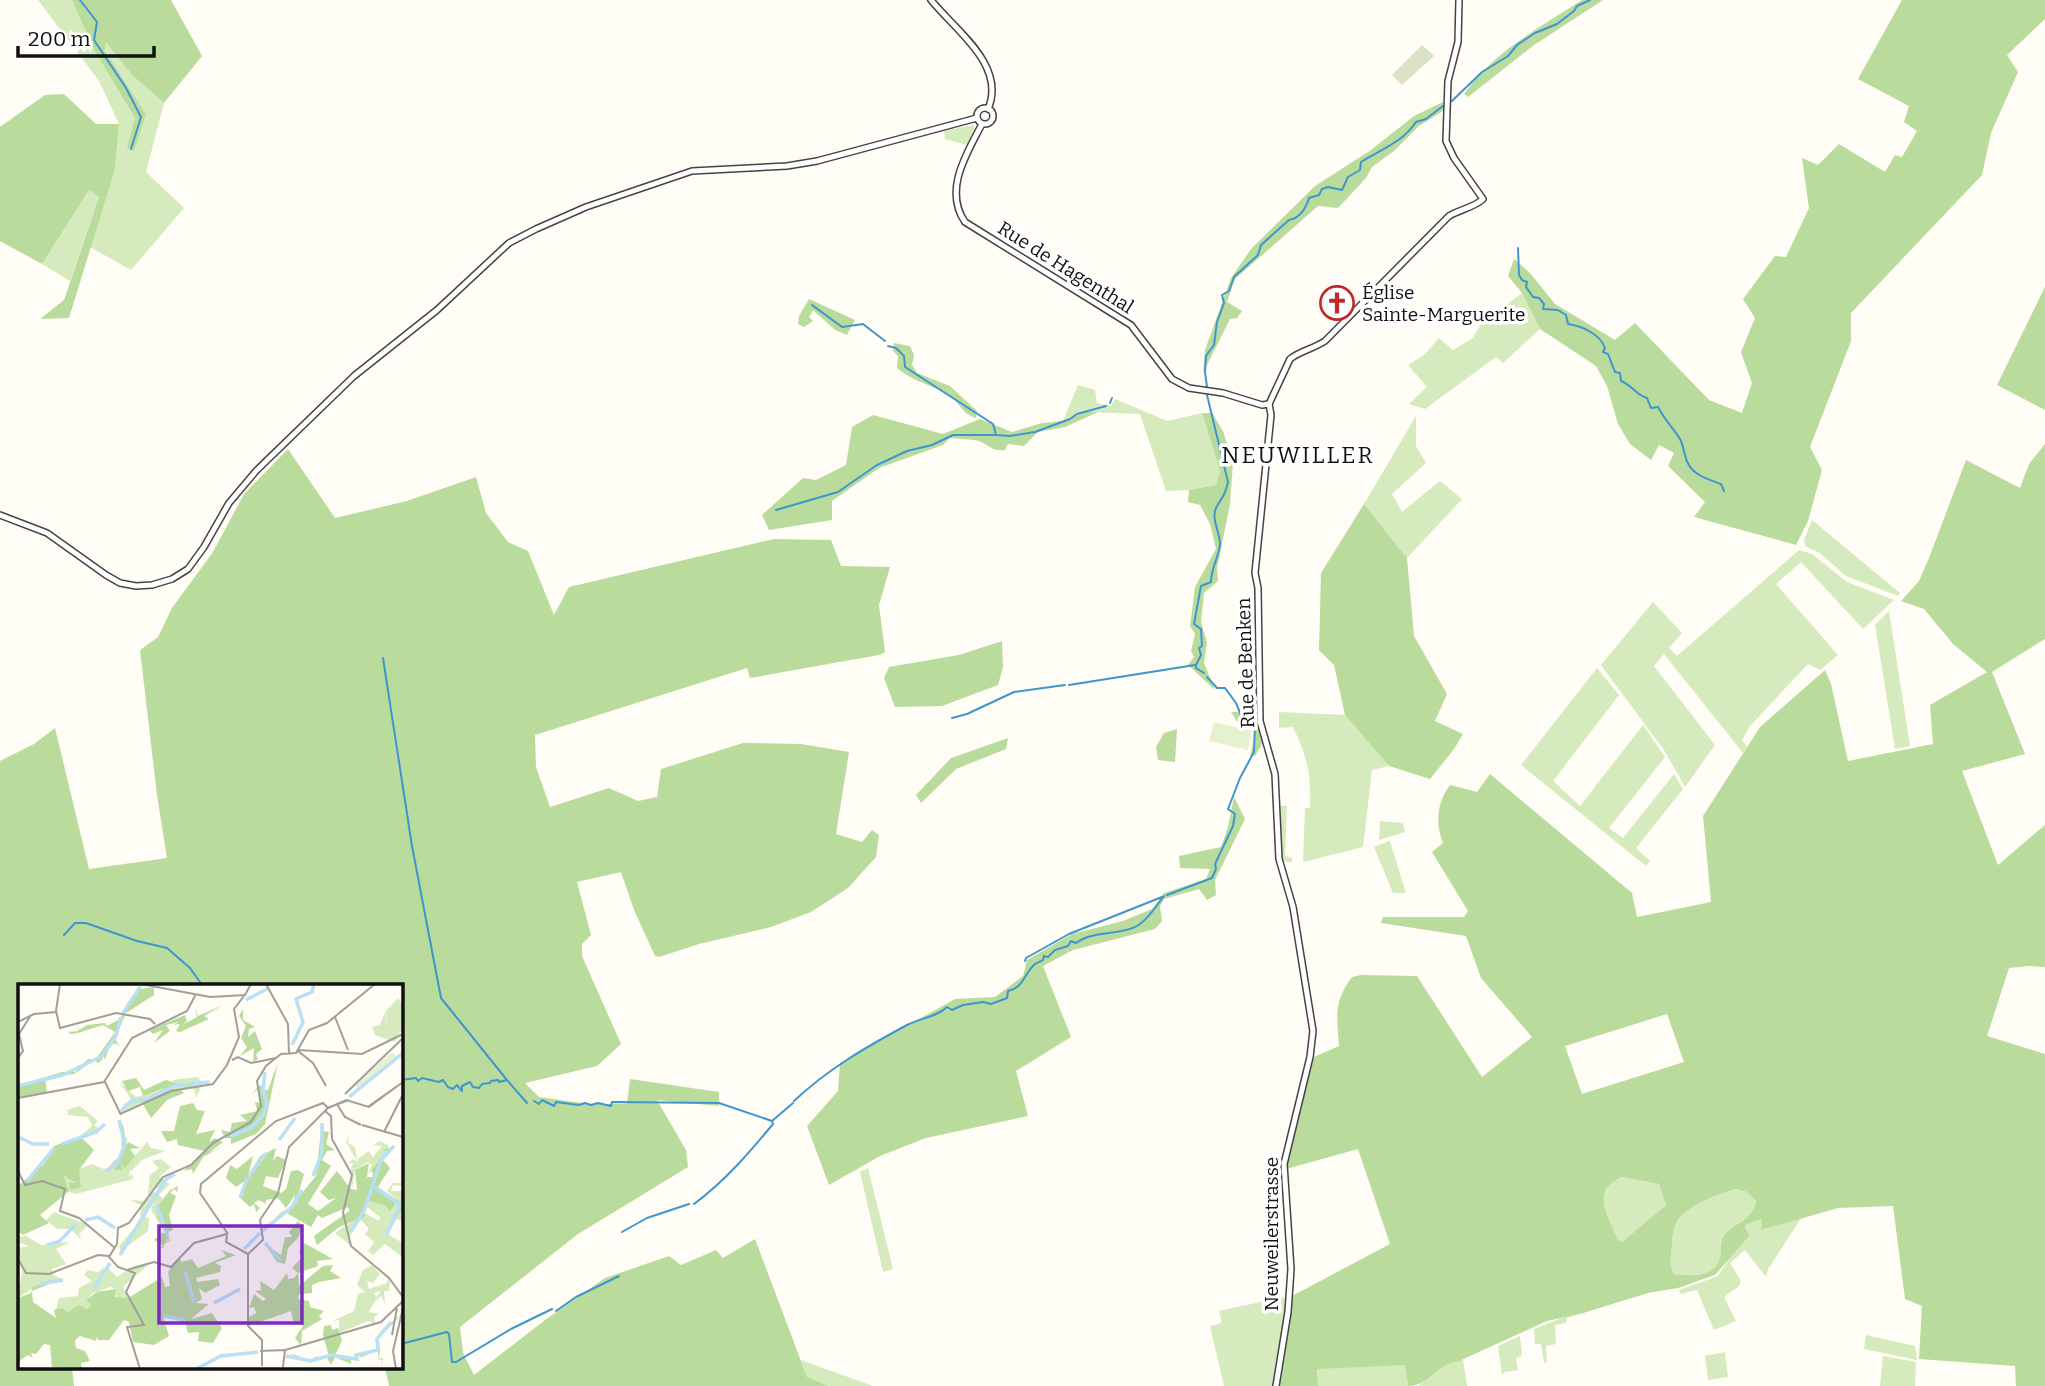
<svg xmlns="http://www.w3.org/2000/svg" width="2045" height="1386" viewBox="0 0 2045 1386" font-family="Bitter,serif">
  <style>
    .green { fill: #d5ebbd }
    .forest { fill: #b9dc9c; fill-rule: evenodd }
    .cemetery { fill: #d9e3c4 }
    .pitch { fill: #e6f2cf }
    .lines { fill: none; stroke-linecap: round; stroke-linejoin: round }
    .stream { stroke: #3f96cf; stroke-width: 2 }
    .tertiary-casing { stroke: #444; stroke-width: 8 }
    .tertiary { stroke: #fff; stroke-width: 5 }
    .labels { text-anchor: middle; stroke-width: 7; stroke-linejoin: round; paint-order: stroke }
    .street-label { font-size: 19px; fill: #111; stroke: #fff }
    .poi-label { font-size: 19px; fill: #111; stroke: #fff; text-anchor: start }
    .quarter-label { font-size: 23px; letter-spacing: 2px; fill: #111; stroke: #fff }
    .inset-river { fill: none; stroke: #b9e0f7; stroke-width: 3.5 }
    .inset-road { fill: none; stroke: #a09f9a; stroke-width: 2 }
    .view { fill: #7b2cbf; fill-opacity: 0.15; stroke: #7b2cbf; stroke-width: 3.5 }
    .inset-edge { fill: none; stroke: #111; stroke-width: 3.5 }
  </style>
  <rect width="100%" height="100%" fill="#fffdf5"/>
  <!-- green -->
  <g class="green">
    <path d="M38 0H72L94 50 135 118 146 114 105 49 106 41 132 75 164 103 146 172 184 208 131 270 90 247 115 169 119 124 99 81Z"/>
    <path d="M974 125 973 138 967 145 945 139 944 131Z"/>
    <path d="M89 190 99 197 70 281 42 264Z"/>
    <path d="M1522 293 1540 329 1503 363 1496 357 1425 409 1409 404 1427 387 1408 365 1424 355 1439 338 1453 350 1473 338 1480 325Z"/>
    <path d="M1078 385 1095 390 1097 403 1111 406 1115 399 1167 421 1202 413 1220 471 1216 485 1189 490 1166 491 1140 414 1086 412 1063 421Z"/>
    <path d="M1416 416V446L1426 463 1392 494 1402 512 1440 481 1462 499 1407 558 1364 504Z"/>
    <path d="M1812 520 1900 593 1898 596 1846 576 1820 553 1805 546 1804 540Z"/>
    <path d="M1799 550 1812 554 1847 582 1894 600 1863 629 1801 562 1776 584 1838 655 1820 670 1808 664 1749 727 1742 740 1747 746 1743 753 1664 654 1654 666 1715 745 1685 787 1664 750 1601 665 1653 602 1682 633 1669 648 1677 656Z"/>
    <path d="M1889 611 1910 746 1895 749 1875 625Z"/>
    <path d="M1597 668 1619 695 1553 781 1580 806 1643 725 1665 757 1609 828 1623 838 1674 774 1683 789 1636 848 1650 861 1646 866 1521 765Z"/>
    <path d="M1279 712 1345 715 1389 766 1372 770 1363 847 1303 862 1305 808H1310C1311 773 1308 759 1293 727L1279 728Z"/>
    <path d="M1279 806H1287L1285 856 1292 858V862L1282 861Z"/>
    <path d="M1380 821 1403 823 1405 832 1379 840Z"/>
    <path d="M1389 841H1390L1406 893H1393L1374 847Z"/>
    <path d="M868 1168 893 1269 883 1272 860 1172Z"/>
    <path d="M1621 1177 1659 1184 1666 1205 1622 1242 1618 1240C1613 1226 1597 1203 1607 1188 1609 1184 1617 1180 1621 1177Z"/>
    <path d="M1736 1189 1747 1192 1756 1200C1751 1222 1736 1221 1724 1235 1720 1241 1721 1250 1720 1257 1716 1278 1690 1276 1674 1274 1669 1266 1671 1256 1672 1247 1672 1238 1673 1228 1678 1220 1687 1206 1720 1193 1736 1189Z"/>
    <path d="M1802 1217 1768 1269 1766 1277 1745 1250 1730 1263 1741 1281 1739 1286 1724 1297 1736 1321 1714 1330 1697 1290 1681 1294 1679 1290 1718 1276 1729 1259 1747 1224 1762 1219V1230Z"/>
    <path d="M1284 1297 1286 1312 1274 1386H1224L1210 1326 1222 1323 1219 1311Z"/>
    <path d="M1576 1315 1567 1318 1566 1323 1555 1325 1556 1344 1546 1346 1547 1362 1544 1363 1541 1344H1535L1534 1329 1562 1318Z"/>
    <path d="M1866 1335 1915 1346 1917 1360 1864 1349Z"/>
    <path d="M1520 1336 1522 1355 1516 1358 1518 1370 1505 1372 1502 1375 1498 1346Z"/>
    <path d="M1725 1352 1728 1377 1708 1380 1705 1356Z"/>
    <path d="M1883 1356 1916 1362 1915 1386H1880Z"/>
    <path d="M1463 1359 1467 1386H1418L1447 1362Z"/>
    <path d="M801 1360 873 1386H829L807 1377Z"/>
    <path d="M1383 1365H1405L1408 1386H1318L1317 1368Z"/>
  </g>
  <!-- forest -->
  <g class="forest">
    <path d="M72 0H171L202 56 164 103 132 75 106 42 105 50 146 114 134 151 127 148 135 118 94 50Z"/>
    <path d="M1582 0H1603L1534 45 1468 97 1464 94C1493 52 1539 28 1582 0Z"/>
    <path d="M1902 0H2045V19L2007 55 2018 72 1991 133 1982 175 1851 313V341L1810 447 1822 470 1808 521 1796 545 1694 517 1705 502 1668 466 1674 453 1659 445 1651 460 1630 444 1618 424 1607 386 1596 366 1540 329 1522 293 1508 276 1514 259 1530 273 1555 304 1615 340 1635 323 1709 400 1742 413 1752 383 1741 352 1755 318 1743 299 1775 256 1786 257 1809 208 1802 158 1818 165 1839 144 1885 172 1895 155 1902 157 1917 131 1904 122 1909 106 1858 79Z"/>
    <path d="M64 94 96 124H119L115 169 69 318 40 319 64 300 99 197 89 190 42 264 0 241V127L45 95Z"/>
    <path d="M1443 102V111L1419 126 1394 151 1372 167 1366 178 1338 208 1318 206 1235 279 1227 302 1242 311 1237 318 1230 319 1203 373 1205 350 1231 278 1251 249 1315 186 1371 150 1414 116Z"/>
    <path d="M2045 287V410L1997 385Z"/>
    <path d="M809 299 855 320 847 335 835 330 813 310 809 317 813 321 804 327 798 324 799 316Z"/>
    <path d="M894 343 910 346 914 355 912 365 917 373 950 386 977 411 976 418C964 415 960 404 951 397 934 385 913 382 897 368L898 356 893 351Z"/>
    <path d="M1086 412H1098L1065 427 1038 432 1024 446 1008 444 1005 450C993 452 989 445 979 441 970 439 959 439 950 438L943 445 879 468 832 501V520L769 530 762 515 803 478 816 480 846 465 852 427 873 415 943 434 980 419 1012 432 1042 423 1063 421Z"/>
    <path d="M1202 413H1212L1223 431 1233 463 1230 504 1217 569 1218 581 1204 593 1201 622 1207 642 1204 663 1215 690 1188 665 1194 657 1191 651 1195 634 1190 626 1195 587 1216 549 1210 524 1200 505 1188 502 1189 490 1216 485 1220 471Z"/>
    <path d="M2045 444V639L1992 672 2025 754 1962 771 1998 865 2045 825V967L2029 966 2009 968 1987 1036 2045 1054V1386H2016L2015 1366 1919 1359 1922 1306 1905 1299 1893 1206 1838 1208 1761 1230 1762 1219 1747 1224 1745 1227 1749 1236 1715 1275 1678 1288 1648 1293 1580 1314 1547 1321 1459 1361C1435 1364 1430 1386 1408 1386L1405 1365 1317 1369 1318 1386H1279L1292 1296 1390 1244 1358 1149 1286 1169 1314 1057 1339 1046C1337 1014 1333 1003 1352 977L1361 975 1417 976 1482 1077 1532 1037 1481 978 1466 936 1381 923 1383 917H1464L1468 911 1432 852 1443 843C1435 824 1437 802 1450 785L1477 792 1490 774 1632 893 1637 917 1711 902 1703 816 1760 727 1825 670 1831 684 1848 761 1933 744 1930 705 1987 672 1953 644 1924 609 1901 601 1919 581 1929 558 1966 460 2020 488 2029 464ZM1667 1014 1684 1062 1582 1094 1565 1046ZM1621 1177 1659 1184 1666 1205 1622 1242 1618 1240C1613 1226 1597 1203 1607 1188 1609 1184 1617 1180 1621 1177ZM1736 1189 1747 1192 1756 1201C1751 1222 1736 1221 1724 1235 1720 1241 1721 1250 1720 1257 1716 1278 1690 1276 1674 1274 1669 1266 1671 1256 1672 1247 1672 1238 1673 1228 1678 1220 1687 1206 1720 1193 1736 1189Z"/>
    <path d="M288 449 335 518 407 501 476 477 486 513 508 542 528 551 554 615 569 587 774 539 831 540 841 566 890 567 879 605 885 652 879 655 750 678 747 668 535 735 536 767 550 807 609 788 638 801 657 797 661 769 743 743 801 744 849 752 836 834 862 842 872 830 879 835 876 857 848 888 811 912 771 927 699 944 659 957 655 956 634 910 621 872 577 882 591 935 582 944V956L621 1044 597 1066 525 1083 539 1097 590 1104H627L630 1079 719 1092V1106L657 1100 686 1150 688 1167 578 1234 460 1327 463 1353 474 1375 545 1320 605 1278 669 1256 681 1265 716 1250 723 1258 755 1239 807 1377 829 1386H389L385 1367H401V985H19V1367H72L74 1386H0V761L34 744 55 728 89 869 167 858 157 795 140 650 158 637 172 608 213 552 244 494Z"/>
    <path d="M1364 504 1407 558 1414 636 1447 694 1435 721 1463 734 1454 749 1430 779 1389 766 1345 715 1334 665 1319 650 1321 573Z"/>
    <path d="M1002 641 1003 667 998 685 942 706 895 707 884 678 889 667 959 655Z"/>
    <path d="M1231 712H1241L1245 718 1257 714 1263 742 1255 756H1250L1254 740V727L1238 723Z"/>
    <path d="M1177 729 1175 762 1158 760 1156 747 1164 733Z"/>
    <path d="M1008 738 1006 749 956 769 921 803 916 795 951 758Z"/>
    <path d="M1234 797 1245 819 1215 880 1216 895 1207 900 1199 889 1164 899 1160 906 1162 921 1155 929 1073 950 1043 966 1071 1037 1016 1071 1028 1116 926 1138 880 1156 829 1185 807 1126 838 1091 840 1063 955 999 995 997 1023 976 1027 960 1072 934 1123 921 1152 909 1164 893 1206 879 1210 869 1180 868 1179 856 1221 847 1228 827Z"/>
  </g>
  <!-- cemetery -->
  <path class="cemetery" d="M1422 45 1434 56 1402 85 1392 75Z"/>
  <!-- pitch -->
  <path class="pitch" d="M1214 722 1252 731 1248 750 1209 741Z"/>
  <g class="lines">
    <!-- stream -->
    <g class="stream">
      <path d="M80 0 97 22 94 40 126 88 141 117 131 149"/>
      <path d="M1452 101 1482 72 1508 56 1517 45 1535 33 1557 24 1574 11 1577 6 1590 0"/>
      <path d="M1518 248 1519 275 1522 280 1527 282 1526 287 1533 297 1539 298 1544 304 1543 309 1558 310 1566 315 1568 324C1582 326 1600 334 1605 348L1603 352 1608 354 1615 372 1620 373 1621 381C1632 385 1636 395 1647 398L1651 408 1658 407C1664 419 1673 428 1680 439 1683 444 1683 449 1685 455 1689 474 1704 478 1721 484L1724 491"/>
      <path d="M812 305 842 327 863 324 885 341"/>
      <path d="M888 346 896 348 904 356 905 367 993 424 996 435 1010 436 1035 432 1070 419 1077 414 1106 406"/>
      <path d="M1207 387 1205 372 1206 356 1214 345 1217 322 1224 303 1222 295 1229 291 1234 277 1258 255 1261 245 1289 220C1300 218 1306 208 1309 198L1319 195 1322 189 1328 187 1342 190 1348 177 1360 170 1361 162C1380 150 1403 142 1416 122L1426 119 1443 106"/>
      <path d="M1110 403 1112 398"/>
      <path d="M776 510 838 492 877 465 907 451 932 445 953 435H996"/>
      <path d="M383 658 412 846 441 998 507 1080"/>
      <path d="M1204 673 1196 668V665L1201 655 1199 648 1202 646 1201 629 1194 624 1201 586 1211 582C1211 568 1219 557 1220 544 1220 532 1210 518 1217 506 1223 496 1225 495 1228 482L1207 395"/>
      <path d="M1069 685 1195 665"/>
      <path d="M952 718 967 714 1014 692 1065 685"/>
      <path d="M1167 895 1212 878 1216 869 1215 864 1233 826 1235 814 1228 809 1240 778 1254 752 1255 723 1243 720 1236 703 1225 688H1217L1207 677"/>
      <path d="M64 935 75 923H86L137 941 167 948 190 968 202 985"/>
      <path d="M1025 961 1026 958 1069 934 1162 897"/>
      <path d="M401 1080 416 1078 418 1081 422 1078 439 1082 443 1080 448 1087 453 1089 457 1085 462 1091V1086L470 1082 473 1087 479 1088 482 1084 490 1083 491 1081 498 1080 499 1082 507 1080 527 1103"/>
      <path d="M534 1101 539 1104 542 1100 554 1106 556 1102 579 1105 585 1103 591 1105 598 1103 611 1106 612 1102 719 1103 772 1121"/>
      <path d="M794 1101C828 1069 866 1047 907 1025 920 1018 937 1017 947 1007L952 1010 963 1005 983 1002 991 1004 1007 998 1008 991C1023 988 1024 975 1033 966 1035 963 1040 962 1043 960L1044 956 1048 957 1055 950 1068 946 1071 941 1076 943C1093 930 1119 936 1137 926 1148 920 1156 906 1164 896"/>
      <path d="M694 1204C725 1181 749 1153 773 1124L772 1121 793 1103"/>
      <path d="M622 1232 647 1218 689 1204"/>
      <path d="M556 1311 576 1297 619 1276"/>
      <path d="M401 1344 447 1332 449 1334 452 1362H456L511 1329 552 1309"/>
    </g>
    <!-- tertiary casing -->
    <g class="tertiary-casing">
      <g id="tertiary">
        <path d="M931 0C954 29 1007 65 988 109"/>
        <circle cx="985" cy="116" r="8"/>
        <path d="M982 124C967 153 943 190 965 222L1131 325 1172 379 1189 388 1223 393 1262 405 1269 404"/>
        <path d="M1269 404 1271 415 1255 573 1258 588 1260 721 1275 774 1279 859 1293 907 1313 1031 1310 1057 1284 1164 1291 1269 1288 1312 1276 1386"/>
        <path d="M1269 404 1290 359C1300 351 1313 349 1325 341L1449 216C1459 210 1477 206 1483 199L1454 158 1446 141 1448 81 1458 42 1459 0"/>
        <path d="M0 515 47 533 106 575 120 583 136 586 152 585 172 579 188 569 204 547 229 503 256 471 354 376 437 310 509 243 536 229 586 207 692 171 787 166 817 161 977 118"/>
      </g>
    </g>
    <!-- tertiary -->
    <use href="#tertiary" class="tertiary"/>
  </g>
  <!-- icons -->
  <defs>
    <g id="church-ring" transform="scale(1.75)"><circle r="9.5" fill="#fff" stroke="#c4262e" stroke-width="1.5"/><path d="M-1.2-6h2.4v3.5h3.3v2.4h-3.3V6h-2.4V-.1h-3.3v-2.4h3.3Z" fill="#c4262e"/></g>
  </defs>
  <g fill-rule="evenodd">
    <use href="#church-ring" x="1337" y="303"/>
  </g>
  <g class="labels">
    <!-- street labels -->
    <g class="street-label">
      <text transform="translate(1066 267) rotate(32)" y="7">Rue de Hagenthal</text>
      <text transform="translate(1245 663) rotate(-92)" y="7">Rue de Benken</text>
      <text transform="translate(1271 1234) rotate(-90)" y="7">Neuweilerstrasse</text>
    </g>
    <!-- poi labels -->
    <g class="poi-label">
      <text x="1362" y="299">Église<tspan x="1362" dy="22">Sainte-Marguerite</tspan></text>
    </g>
    <!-- quarter labels -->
    <g class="quarter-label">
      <text x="1298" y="463">NEUWILLER</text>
    </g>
  </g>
  <!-- overview -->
  <g transform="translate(18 984)">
    <rect width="385" height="385" fill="#fffdf5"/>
    <path d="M380 14 385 20V43L377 58 357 51 354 43 362 41 367 28 369 40 368 27ZM179 93 183 97 178 99 183 103 178 114 176 105 159 104 100 129 107 119 115 118 101 97 118 113 159 102 154 101 155 96ZM62 122 80 137 76 141 81 144 60 154 74 142 70 133 50 131 49 126ZM331 151 330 159 337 163 339 176 350 167 355 173 364 162 355 161 362 157 370 161 371 169 357 187 350 189 354 181 350 178 337 186 334 205 332 186 337 184 332 185 336 179H329L336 175 341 180 328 158ZM129 158 133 164 147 167 124 176 112 188 111 194 114 189 115 195 58 210 49 207 43 192 74 180 88 186 102 175 113 176ZM143 175 153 183 141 193 152 200 141 211 145 215 140 228 153 257 144 261 149 251 133 226 141 203 134 206 138 210 127 233 131 234 130 247 103 267 101 262 122 237 123 221 112 216 125 217 130 212 132 191 141 184 134 177ZM385 196V202L375 201 373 207H385L383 237 377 234 369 250 385 259 384 273 367 260 355 271 350 267 356 258 347 250 343 254 351 245 343 236 331 253 333 262 317 249 347 229 361 237 362 233 349 223 350 217 374 222 379 219 383 226 382 218 369 207 375 199H384ZM36 228 70 241 61 250 63 256 53 245H39L28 236ZM8 252 23 261 52 258 38 265 48 280 34 285 35 291 45 295 22 300 0 314 4 287 0 264 11 262 0 258V253ZM133 278 105 303 111 314H98V305L92 303 74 310 68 316 74 321 68 325 49 329 38 326 41 314 60 312 61 304 74 297 66 291 70 286 80 288 86 283 85 288 90 284 99 293 116 282ZM354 281 362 290 355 299 349 297 351 305 369 299 370 294 372 298 371 307H366L367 320 363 312 357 318 362 307 356 309 359 313 351 328 361 330 356 333 357 340 350 337 321 349V336L315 337 336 327 340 310 347 308 339 301 345 286Z" fill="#d5ebbd"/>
    <path d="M123 1V5L136 3V11L108 29 97 55 102 62 97 59 92 62 87 75 85 72 84 76 80 79 76 76 56 90 27 94 29 109 0 113 1 101 44 88H57L70 75H83L80 72 97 48 85 41 60 49 53 50 50 48 60 47 61 42V46L69 41 87 39 89 42 102 35ZM205 21 186 32 191 35 162 48 158 47 162 40 155 41 161 38 148 41 152 47 136 59 145 46 135 50 131 46 167 31 169 37 164 41 179 33 177 23 180 32ZM225 25V36L237 43 231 45 230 53 237 47 244 65 238 70 240 75 235 78 236 64 222 72 229 63 223 54 228 42 221 32ZM260 78 247 140 238 150 213 160V154H207L203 146 212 148 214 139 229 137 222 131 239 127 237 118 242 119 239 105 233 112 240 102 245 101 247 90 245 106H250ZM118 94 126 106 148 96 167 102 183 97H194L170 103 156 102 143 108 160 104 166 109 149 116 133 134 123 117 147 104 125 112 122 103 110 107 104 97ZM175 119 179 126 187 127 178 150 197 146 191 158 197 154 205 158 191 169 207 161 185 173 175 190 174 185 166 187 186 167 160 161 159 155 149 158 143 147H156L162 122ZM103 138 106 144 107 153 109 155 105 168 110 158 122 164 112 165 117 172 107 184 102 179 105 186H96L101 178 99 180 87 187 104 169ZM80 145V150L76 147 72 152 64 154 76 166 61 186 63 203 52 206 51 199H58L45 191 51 207 22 231 31 239 5 251 0 247V202L26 180 36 162ZM303 147 311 148 308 160 317 166 309 167 304 176 313 182 290 220 300 227 318 214 311 216 302 208 319 187 333 205 339 206 337 186 351 179 349 193H355L354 186 369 167 364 166 376 163 364 175 372 184 360 203 382 218 383 226 369 252 381 221 378 219 372 227 367 221 350 217 346 233 321 243 299 261 296 252 331 227 330 223 304 234 300 231 293 243 270 230 272 224 268 227 262 230 259 236 253 242 244 249 262 229 275 222 277 211 268 224 260 214 248 216V220L241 216 236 219 242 224 238 228 236 220 232 223 221 213 228 196 218 203 208 194 212 181 219 185 235 172 230 192 242 172 258 164 255 177 259 172 268 176 260 194 248 192 245 202 263 209 268 205 273 187 280 186 286 190 279 215 298 192ZM160 202 159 208 156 205 152 209 158 212 151 231 155 246 150 248 151 250 145 264H143L147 256 144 261 136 256 144 249 150 250 140 235 139 223 152 206ZM280 237 285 242 280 254 270 264 267 280 259 278 247 260 263 271 267 253H274L271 248ZM286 259 315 275 299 277 300 282 280 289 281 302 305 282 315 281 312 287 323 294 301 298 294 301V309L281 310 280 315 291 317 292 323 306 327 301 332 304 335 284 347 283 362 277 354 285 342 275 337 273 327 230 342 231 333 238 329 236 323 231 324 236 310 245 317 248 315 237 307 243 306 242 297 256 306 269 289 270 295 276 294 280 289 274 284 285 272 281 269ZM203 266 218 271 197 279 203 282 202 288 178 294 179 298 200 295 202 301 187 309 181 304 184 315 178 319 191 320 173 335 194 329 204 344 195 359 180 357 181 348 170 349 167 337 145 332 151 352 136 361 115 358 111 338 106 336 91 356H80L79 352 78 357 62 352 57 356 58 364 67 367 72 377 63 379 64 385 34 383 32 361 26 360 18 370 13 369 15 374 10 371 1 377 0 384V314L13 309 15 303 33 296H41L14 307 15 318 38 334 36 326 45 324 49 329 61 321 69 325 73 321 68 316 79 308 98 305 97 313 110 314 144 293 147 303 152 302 150 288 161 274 164 278 174 275 180 284 208 272ZM385 329 359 356 361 358 362 368 360 374 365 375 363 384 364 376 360 375V366L344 373 339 372V375L333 376V380L317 373 313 381 308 372 293 378 278 375 275 371 267 373 275 370 293 377 297 373 311 372 305 351 306 342 313 341 314 346 320 344 324 357 317 371 338 374V371L359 366V355L364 346Z" fill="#b9dc9c"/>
    <path d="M374 68 380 74 340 104 337 101Z" fill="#e6f2cf"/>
    <path class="inset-river" d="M228 16 249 5M105 29 122 3M274 61 285 38 278 15 294 8 296 0M84 72 98 52 103 33M45 91 84 72M0 102 45 91M331 113 385 69M104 126 113 117 130 115 156 102 191 98M212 152 233 144 245 131 249 119 245 106 247 88M0 153 15 160H31M261 156 277 134M44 160 78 148 87 140M87 187 99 180 107 160 101 136M295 192 304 169V139M230 193 248 169M9 197 36 164M357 203 382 221 368 252M222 214 229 194M139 222 150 252M67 236 80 233 97 244M244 247 274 223 284 206M332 248 346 227 363 176 376 162M247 259 262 276M29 261 42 257 58 240M226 265 242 249M102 271 147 196 157 190M167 288 176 318M22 300 45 296M76 304 92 279M196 319 222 305M145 332 167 336M385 354V377M268 372 293 377 313 371 339 375 338 371 360 366 359 355 373 338M178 385 203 372 240 368"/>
    <path class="inset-road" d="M42 0 38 27 42 44 98 29 132 35 137 40M123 0 192 13 227 11 233 0M248 0 270 40 271 70M317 33 330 66M0 38 16 30 38 28M281 66 344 70 385 50M280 67 295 79 308 102M0 74 5 67 1 50 13 31M214 76 220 73 233 79 258 74M209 81 221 53 216 25 226 12M87 98 103 131M327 110 385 54M0 114 86 98 114 54 169 27 178 10M319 120 327 133 343 141M351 122 385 98M309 124 331 116M308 125 328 116 351 123 385 98M307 127 313 132 314 155 334 191 325 229 333 262 371 294 385 313M102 130 153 107 195 100 209 81M344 141 385 153M366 148 385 110M0 187 7 201 24 197 47 205 42 227 61 234 97 264M210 250 182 209 183 200 258 137 305 119 310 124M209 251 208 258 230 270M0 275 8 289 31 290 80 271 91 272M109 286 136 278 153 283 176 259 209 250M374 351 379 324M242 367 267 366M244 382V356L230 342V270L245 256 242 236 260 209 271 163 310 124M265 383 267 366 363 338 385 317M122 385 109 343 126 341 108 308 117 289 100 283 91 273 99 260 100 244 111 239 145 193 173 181 195 159 233 138 243 122 239 97 248 82 263 70 278 69 291 46 309 39 357 0M223 385H283M378 385 375 367 385 324"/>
    <path class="view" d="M141 242H284V339H141Z"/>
    <rect width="385" height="385" class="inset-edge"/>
  </g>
  <!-- scale -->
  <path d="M18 46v10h136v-10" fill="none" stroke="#111111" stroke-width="3.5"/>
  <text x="28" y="46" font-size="21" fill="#111111" stroke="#ffffff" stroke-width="5" paint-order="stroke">200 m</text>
</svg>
